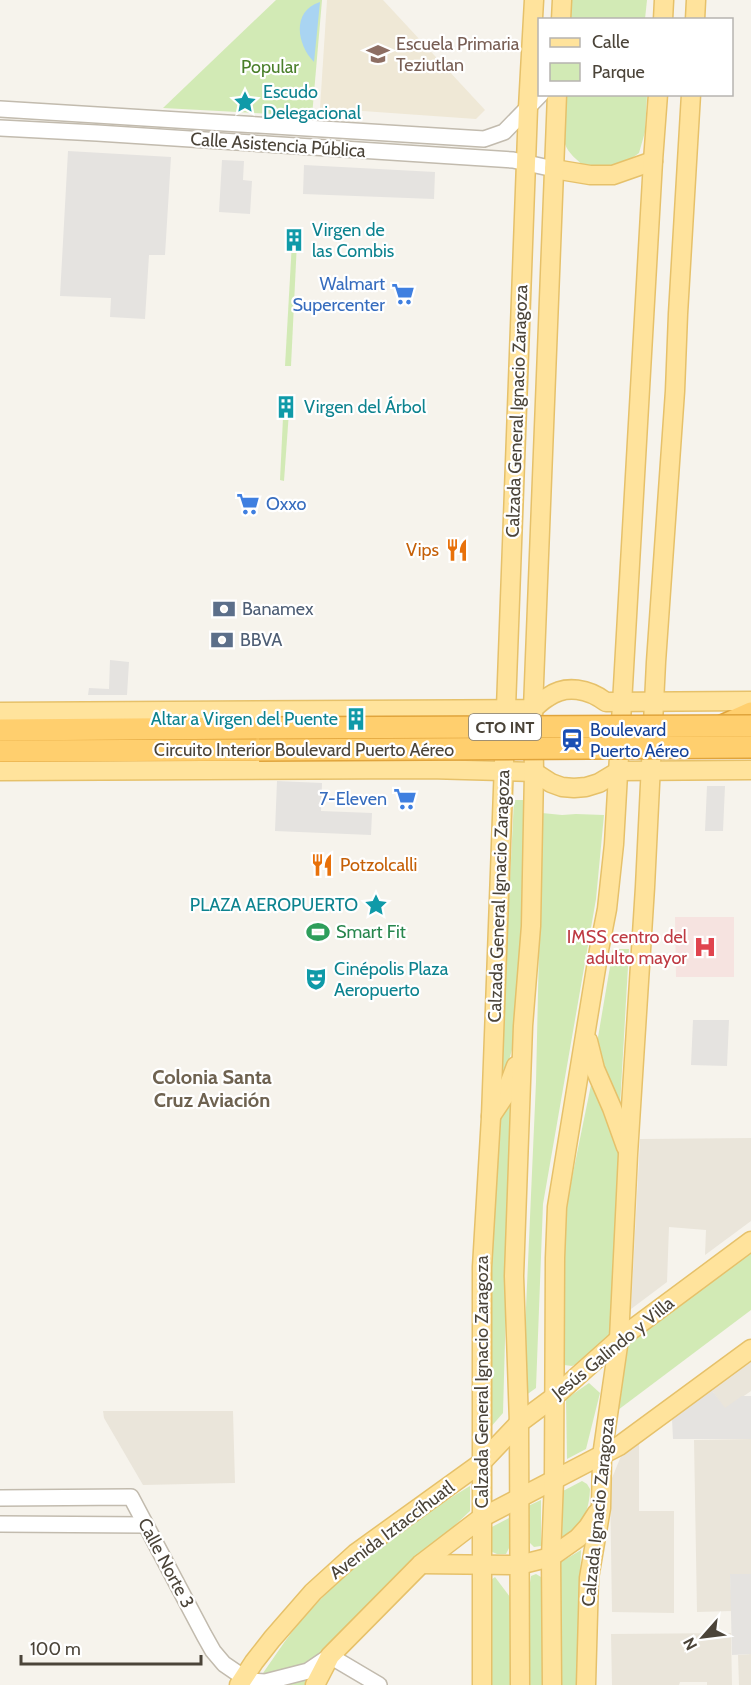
<svg xmlns="http://www.w3.org/2000/svg" width="751" height="1685" viewBox="0 0 751 1685" font-family="Cabin,sans-serif">
  <style>
    .residential { fill: #eae5da }
    .education { fill: #efe8d6 }
    .medical { fill: #f6e3e0 }
    .green { fill: #d2eab5 }
    .parking { fill: #e5e3e0 }
    .water { fill: #a9d4f2 }
    .lines { fill: none; stroke-linecap: round; stroke-linejoin: round }
    .minor-casing { stroke: #c2bbae; stroke-width: 18 }
    .major-casing { stroke: #e6c16a; stroke-width: 21 }
    .highway-casing { stroke: #e0a43c; stroke-width: 24 }
    .minor { stroke: #fff; stroke-width: 15 }
    .major { stroke: #ffe39c; stroke-width: 18 }
    .highway { stroke: #ffcf6e; stroke-width: 21 }
    .highway-bridge-casing { stroke: #e0a43c; stroke-width: 24; stroke-linecap: butt }
    .highway-bridge { stroke: #ffcf6e; stroke-width: 21 }
    .labels { text-anchor: middle; stroke-width: 4.5; stroke-linejoin: round; paint-order: stroke }
    .shield { fill: #fff; stroke: #817c74; stroke-width: 1.5 }
    .shield-label { font-size: 16px; font-weight: bold; fill: #4b4439 }
    .education-label { font-size: 18px; fill: #785e54; stroke: #fff; text-anchor: start }
    .park-label { font-size: 18px; fill: #4a7f2a; stroke: #fff }
    .culture-label { font-size: 18px; fill: #0d838f; stroke: #fff; text-anchor: start }
    .street-label { font-size: 18px; fill: #4b4439; stroke: #fff }
    .shop-label { font-size: 18px; fill: #366cbe; stroke: #fff; text-anchor: end }
    .food-label { font-size: 18px; fill: #c56008; stroke: #fff; text-anchor: end }
    .service-label { font-size: 18px; fill: #4e5e75; stroke: #fff; text-anchor: start }
    .transit-label { font-size: 18px; fill: #164399; stroke: #fff; text-anchor: start }
    .leisure-label { font-size: 18px; fill: #27864d; stroke: #fff; text-anchor: start }
    .health-label { font-size: 18px; fill: #be3a42; stroke: #fff; text-anchor: end }
    .neighbourhood-label { font-size: 20px; font-weight: bold; fill: #6e6250; stroke: #fff }
  </style>
  <rect width="100%" height="100%" fill="#f6f3ec"/>
  <!-- residential -->
  <g class="residential">
    <path d="M751 1138V1221L705 1255 706 1230 669 1227 667 1282 631 1309 640 1139Z"/>
    <path d="M751 1361V1391L725 1409 711 1389Z"/>
    <path d="M103 1411H233L235 1483 143 1485 104 1418Z"/>
    <path d="M751 1439V1574L730 1575 732 1611 697 1612 694 1440Z"/>
    <path d="M639 1442V1511H674V1613L612 1612 610 1483 621 1456Z"/>
    <path d="M731 1633 732 1685H707V1682H680L679 1685H612L611 1634Z"/>
    <path d="M751 1654V1685H739L738 1655Z"/>
  </g>
  <!-- education -->
  <path class="education" d="M327 0H383L485 110 476 119 320 108Z"/>
  <!-- medical -->
  <path class="medical" d="M675 917H734V977H676Z"/>
  <!-- green -->
  <g class="green">
    <path d="M276 0H322L312 116 163 108Z"/>
    <path d="M571 0H647L645 19 570 20Z"/>
    <path d="M566 95H647L645 132 639 153 621 166H584C577 160 568 153 565 144 560 132 565 107 566 95Z"/>
    <path d="M292 242H297L291 366H285Z"/>
    <path d="M284 397 290 398 284 481 280 480Z"/>
    <path d="M514 800H528L517 1032 504 1078H500Z"/>
    <path d="M542 813 562 815 576 814 604 815 596 899 543 1204 536 1388 522 1398 536 1082Z"/>
    <path d="M613 949H629L620 1106 600 1059 597 1043Z"/>
    <path d="M594 1070 619 1142 620 1180 610 1335 581 1362 572 1366 564 1365 563 1355 564 1217Z"/>
    <path d="M512 1086 503 1413 489 1429 490 1134Z"/>
    <path d="M751 1245V1310L606 1419 615 1348Z"/>
    <path d="M589 1383 600 1393 586 1449 567 1459 566 1399Z"/>
    <path d="M582 1481 587 1484 590 1489C589 1514 582 1524 562 1539L563 1491Z"/>
    <path d="M470 1486V1511L337 1636 330 1645 308 1685H255C268 1666 281 1646 295 1628 343 1569 406 1525 470 1486Z"/>
    <path d="M541 1500V1546L534 1547 530 1543 528 1506Z"/>
    <path d="M509 1518V1548L506 1554H497L490 1551 488 1529Z"/>
    <path d="M581 1550 578 1638V1685H561V1562Z"/>
    <path d="M536 1574 541 1577 542 1588 543 1685H529V1589L531 1576Z"/>
    <path d="M495 1577 510 1597 511 1685H492L491 1580Z"/>
  </g>
  <!-- parking -->
  <g class="parking">
    <path d="M68 151 171 157 165 255H149L145 319 110 317 111 298 60 296Z"/>
    <path d="M222 160 244 161 243 180 252 181 250 214 219 212Z"/>
    <path d="M304 165 435 172 434 199 303 194Z"/>
    <path d="M110 660 129 662 127 695H88L89 688 109 689Z"/>
    <path d="M277 781 322 783 321 811 372 813 371 835 275 831Z"/>
    <path d="M707 786H725L723 831H705Z"/>
    <path d="M693 1020H729L727 1066 691 1065Z"/>
    <path d="M711 1389 725 1408 742 1396H751V1439H673L672 1419Z"/>
    <path d="M730 1574H751V1654L732 1655Z"/>
  </g>
  <!-- water -->
  <path class="water" d="M320 2 314 62C297 45 291 11 320 2Z"/>
  <g class="lines">
    <!-- minor casing -->
    <g class="minor-casing">
      <g id="minor">
        <path d="M0 109 484 139 504 132 541 94"/>
        <path d="M0 128 97 133 513 160 554 169"/>
        <path d="M0 1498 131 1497 204 1635 213 1651 224 1664 243 1677 252 1681 265 1682 308 1671 330 1656 379 1685"/>
        <path d="M0 1524 145 1525"/>
      </g>
    </g>
    <!-- major casing -->
    <g class="major-casing">
      <g id="major">
        <path d="M561 20 562 0"/>
        <path d="M663 20 664 0"/>
        <path d="M695 20 696 0"/>
        <path d="M554 169 590 175H613L653 161"/>
        <path d="M0 712 533 709C538 705 542 700 548 697 566 684 589 689 606 702L751 701"/>
        <path d="M0 771 429 769 534 772 551 783 562 787 574 788 586 787 599 783 619 771 751 770"/>
        <path d="M588 1041 595 1069 612 1108 626 1147"/>
        <path d="M491 1116 505 1095 516 1066"/>
        <path d="M421 1564 519 1565 551 1557 578 1538 588 1527 597 1513"/>
        <path d="M239 1685 254 1662 272 1639 313 1592 356 1553 481 1463 519 1423 554 1397 619 1339 751 1241"/>
        <path d="M315 1685 330 1656 421 1564 481 1518 619 1446 751 1349"/>
        <path d="M482 1685V1267L491 1117 528 108 534 0"/>
        <path d="M520 1685 519 1423 514 1276 523 1026 531 926 534 772 533 709 557 94"/>
        <path d="M552 1685 551 1557 554 1480 555 1258 557 1207 599 950 607 909 614 844 653 161 658 94"/>
        <path d="M586 1685 589 1578 601 1508 602 1456 619 1339 628 1154 645 887 656 662 675 391 678 314 691 94"/>
      </g>
    </g>
    <!-- highway casing -->
    <g class="highway-casing">
      <g id="highway">
        <path d="M722 726 751 713"/>
        <path d="M0 730 259 728"/>
        <path d="M0 751 259 750"/>
      </g>
    </g>
    <!-- minor -->
    <use href="#minor" class="minor"/>
    <!-- major -->
    <use href="#major" class="major"/>
    <!-- highway -->
    <use href="#highway" class="highway"/>
    <!-- highway-bridge casing -->
    <g class="highway-bridge-casing">
      <g id="highway-bridge">
        <path d="M259 728 751 726"/>
        <path d="M259 750 751 747"/>
      </g>
    </g>
    <!-- highway-bridge -->
    <use href="#highway-bridge" class="highway-bridge"/>
  </g>
  <!-- icons -->
  <defs>
    <g id="school-bare" transform="scale(1.8)"><path d="M0-5L7-2L0 1L-7-2ZM-4 1L0 2.5L4 1V4Q0 6-4 4Z" fill="#8d6e63" stroke="#fff" stroke-width="2.5" paint-order="stroke"/></g>
    <g id="sight-bare" transform="scale(1.8)"><path d="M0-6L1.8-2.2L6-1.7L2.9 1.2L3.7 5.4L0 3.3L-3.7 5.4L-2.9 1.2L-6-1.7L-1.8-2.2Z" fill="#0f9aa8" stroke="#fff" stroke-width="2.5" paint-order="stroke"/></g>
    <g id="building-bare" transform="scale(1.8)"><path d="M-4-6H4V6H1V3H-1V6H-4ZM-2.5-4.3h1.7v1.8h-1.7ZM.8-4.3h1.7v1.8H.8ZM-2.5-1h1.7V.8h-1.7ZM.8-1h1.7V.8H.8Z" fill="#0f9aa8" stroke="#fff" stroke-width="2.5" paint-order="stroke"/></g>
    <g id="supermarket-bare" transform="scale(1.8)"><path d="M-6-5.5h2.5l.6 2H6L4.5 2H-2.5L-4.4-4H-6ZM-1.5 3.2a1.3 1.3 0 1 0 .1 0ZM3 3.2a1.3 1.3 0 1 0 .1 0Z" fill="#3f7fe0" stroke="#fff" stroke-width="2.5" paint-order="stroke"/></g>
    <g id="restaurant-bare" transform="scale(1.8)"><path d="M-5-6h1v4h1v-4h1v4h1v-4h1v5L-1.5 .5V6h-2V.5L-5-1ZM5-6V6H3V1.5H1.5Q1.5-4 5-6Z" fill="#e8710a" stroke="#fff" stroke-width="2.5" paint-order="stroke"/></g>
    <g id="bank-bare" transform="scale(1.8)"><path d="M-6-4H6V4H-6ZM0-2.3a2.3 2.3 0 1 0 0 4.6a2.3 2.3 0 1 0 0-4.6Z" fill="#5c6f8a" stroke="#fff" stroke-width="2.5" paint-order="stroke"/></g>
    <g id="station-bare" transform="scale(1.8)"><path d="M-3-6H3Q5-6 5-4V2Q5 4 3 4L4.5 6H3L1.5 4h-3L-3 6H-4.5L-3 4Q-5 4-5 2V-4Q-5-6-3-6ZM-3.5-4v3h7v-3ZM-3.5 1v1.5H-2V1ZM2 1v1.5H3.5V1Z" fill="#1a4fb4" stroke="#fff" stroke-width="2.5" paint-order="stroke"/></g>
    <g id="stadium-bare" transform="scale(1.8)"><path d="M0-5a6.5 5 0 1 0 0 10a6.5 5 0 1 0 0-10ZM-3.5-1.8h7v3.6h-7Z" fill="#2e9e5b" stroke="#fff" stroke-width="2.5" paint-order="stroke"/></g>
    <g id="hospital-bare" transform="scale(1.8)"><path d="M-5-5h3v3.5h4V-5h3V5h-3V1.5h-4V5h-3Z" fill="#e0444e" stroke="#fff" stroke-width="2.5" paint-order="stroke"/></g>
    <g id="theatre-bare" transform="scale(1.8)"><path d="M-5-5.5Q0-4 5-5.5V0Q5 5 0 6Q-5 5-5 0ZM-3.3-2.5H-1v1.5H-3.3ZM1-2.5H3.3v1.5H1ZM-2.8 1Q0 5.5 2.8 1Z" fill="#0f9aa8" stroke="#fff" stroke-width="2.5" paint-order="stroke"/></g>
  </defs>
  <g fill-rule="evenodd">
    <use href="#school-bare" x="378" y="54"/>
    <use href="#sight-bare" x="245" y="102"/>
    <use href="#building-bare" x="294" y="240"/>
    <use href="#supermarket-bare" x="403" y="294"/>
    <use href="#building-bare" x="286" y="407"/>
    <use href="#supermarket-bare" x="248" y="504"/>
    <use href="#restaurant-bare" x="457" y="550"/>
    <use href="#bank-bare" x="224" y="609"/>
    <use href="#bank-bare" x="222" y="640"/>
    <use href="#building-bare" x="356" y="719"/>
    <use href="#station-bare" x="572" y="740"/>
    <use href="#supermarket-bare" x="405" y="799"/>
    <use href="#restaurant-bare" x="322" y="865"/>
    <use href="#sight-bare" x="376" y="905"/>
    <use href="#stadium-bare" x="318" y="932"/>
    <use href="#hospital-bare" x="705" y="947"/>
    <use href="#theatre-bare" x="316" y="979"/>
  </g>
  <g class="labels">
    <!-- shield labels -->
    <rect class="shield" x="469" y="714" width="72" height="26" rx="4.5"/>
    <g class="shield-label">
      <text x="505" y="733">CTO INT</text>
    </g>
    <!-- education labels -->
    <g class="education-label">
      <text x="396" y="50">Escuela Primaria<tspan x="396" dy="21">Teziutlan</tspan></text>
    </g>
    <!-- park labels -->
    <g class="park-label">
      <text x="270" y="73">Popular</text>
    </g>
    <!-- culture labels -->
    <g class="culture-label">
      <text x="263" y="98">Escudo<tspan x="263" dy="21">Delegacional</tspan></text>
      <text x="312" y="236">Virgen de<tspan x="312" dy="21">las Combis</tspan></text>
      <text x="304" y="413">Virgen del Árbol</text>
      <text x="338" y="725" text-anchor="end">Altar a Virgen del Puente</text>
      <text x="358" y="911" text-anchor="end">PLAZA AEROPUERTO</text>
      <text x="334" y="975">Cinépolis Plaza<tspan x="334" dy="21">Aeropuerto</tspan></text>
    </g>
    <!-- street labels -->
    <g class="street-label">
      <text transform="translate(278 145) rotate(4)" y="6">Calle Asistencia Pública</text>
      <text transform="translate(517 411) rotate(-88)" y="6">Calzada General Ignacio Zaragoza</text>
      <text x="304" y="756">Circuito Interior Boulevard Puerto Aéreo</text>
      <text transform="translate(499 896) rotate(-88)" y="6">Calzada General Ignacio Zaragoza</text>
      <text transform="translate(613 1348) rotate(-39)" y="6">Jesús Galindo y Villa</text>
      <text transform="translate(482 1382) rotate(-90)" y="6">Calzada General Ignacio Zaragoza</text>
      <text transform="translate(598 1512) rotate(-84)" y="6">Calzada Ignacio Zaragoza</text>
      <text transform="translate(392 1530) rotate(-37)" y="6">Avenida Iztaccíhuatl</text>
      <text transform="translate(166 1563) rotate(62)" y="6">Calle Norte 3</text>
    </g>
    <!-- shop labels -->
    <g class="shop-label">
      <text x="385" y="290">Walmart<tspan x="385" dy="21">Supercenter</tspan></text>
      <text x="266" y="510" text-anchor="start">Oxxo</text>
      <text x="387" y="805">7-Eleven</text>
    </g>
    <!-- food labels -->
    <g class="food-label">
      <text x="439" y="556">Vips</text>
      <text x="340" y="871" text-anchor="start">Potzolcalli</text>
    </g>
    <!-- service labels -->
    <g class="service-label">
      <text x="242" y="615">Banamex</text>
      <text x="240" y="646">BBVA</text>
    </g>
    <!-- transit labels -->
    <g class="transit-label">
      <text x="590" y="736">Boulevard<tspan x="590" dy="21">Puerto Aéreo</tspan></text>
    </g>
    <!-- leisure labels -->
    <g class="leisure-label">
      <text x="336" y="938">Smart Fit</text>
    </g>
    <!-- health labels -->
    <g class="health-label">
      <text x="687" y="943">IMSS centro del<tspan x="687" dy="21">adulto mayor</tspan></text>
    </g>
    <!-- neighbourhood labels -->
    <g class="neighbourhood-label">
      <text x="212" y="1084">Colonia Santa<tspan x="212" dy="23">Cruz Aviación</tspan></text>
    </g>
  </g>
  <!-- legend -->
  <rect x="538" y="18" width="195" height="78" fill="#ffffff" stroke="#b7b4b0" stroke-width="1.5"/>
  <rect x="550" y="38" width="30" height="9" fill="#ffe39c" stroke="#b7b4b0" stroke-width="1.5"/>
  <text x="592" y="48" font-size="18" fill="#4b4439">Calle</text>
  <rect x="550" y="63" width="30" height="18" fill="#d2eab5" stroke="#b7b4b0" stroke-width="1.5"/>
  <text x="592" y="78" font-size="18" fill="#4b4439">Parque</text>
  <!-- north arrow -->
  <g transform="translate(703 1637) rotate(242)" stroke="#ffffff" stroke-width="4.5" paint-order="stroke">
  <path d="M0-4.5L10 22L0 15L-10 22Z" fill="#4b4439"/>
  <text y="-9" font-size="16" font-weight="bold" text-anchor="middle" fill="#4b4439">N</text>
  </g>
  <!-- scale -->
  <path d="M21 1655v9h180v-9" fill="none" stroke="#4b4439" stroke-width="3"/>
  <text x="30" y="1655" font-size="18" fill="#4b4439" stroke="#ffffff" stroke-width="4.5" paint-order="stroke">100 m</text>
</svg>
